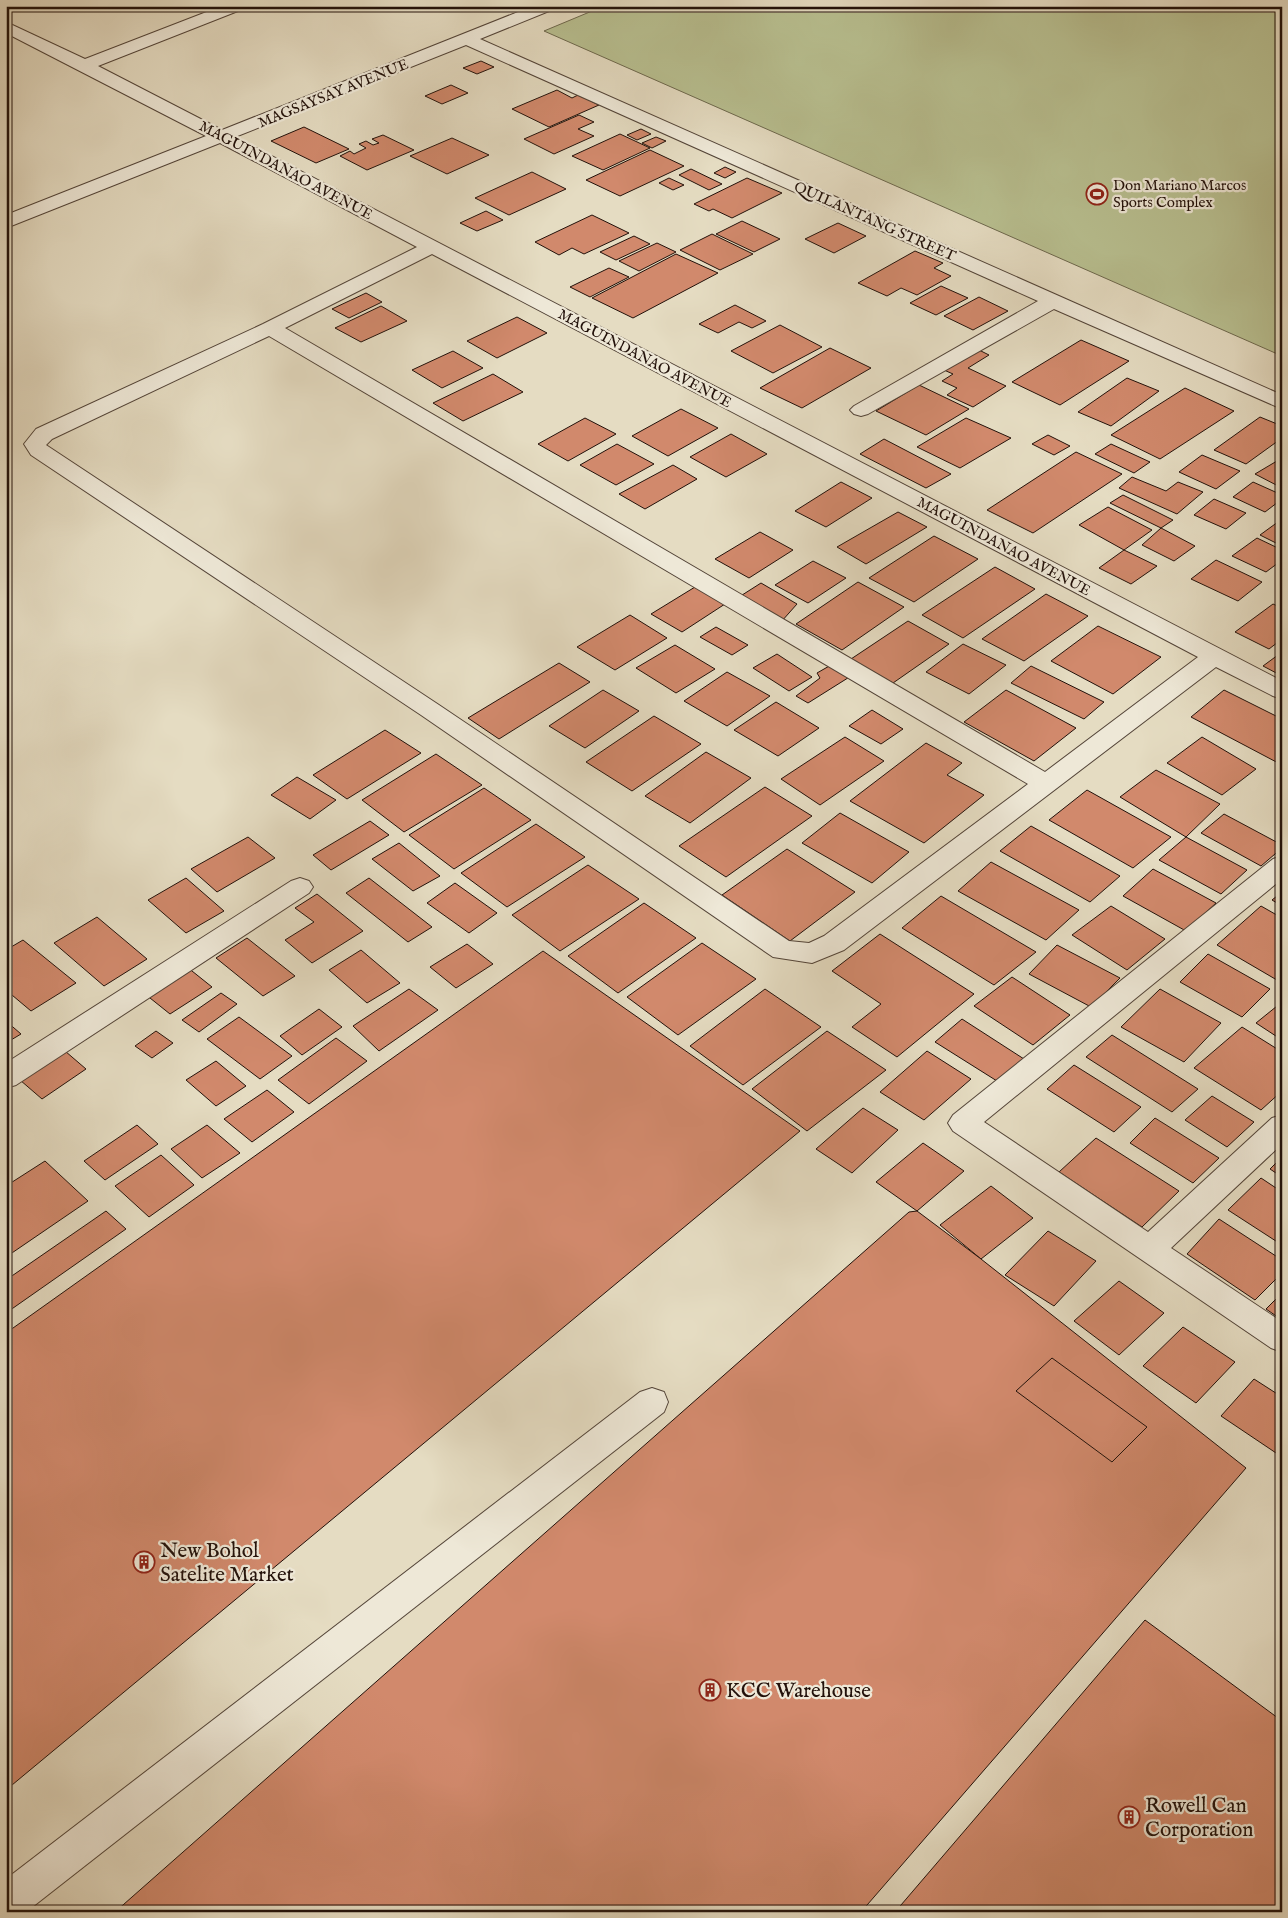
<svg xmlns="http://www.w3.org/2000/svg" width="1288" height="1918" viewBox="0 0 1288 1918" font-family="'IM FELL English',serif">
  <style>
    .green { fill: #b8bf90; stroke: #6d684d }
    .building { fill: #d1896c; stroke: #22110a }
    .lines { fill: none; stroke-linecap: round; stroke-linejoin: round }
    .minor-casing { stroke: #534438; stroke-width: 2 }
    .minor { fill: #eee8d7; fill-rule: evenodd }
    .labels { text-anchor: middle; stroke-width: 4.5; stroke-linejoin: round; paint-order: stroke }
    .far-street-label { font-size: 15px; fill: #22110a; stroke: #eee8d7 }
    .far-poi-label { font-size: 15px; fill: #22110a; stroke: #eee8d7; text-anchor: start }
    .near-poi-label { font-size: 21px; fill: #22110a; stroke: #eee8d7; text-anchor: start }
  </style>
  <rect width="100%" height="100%" fill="#e5dcc2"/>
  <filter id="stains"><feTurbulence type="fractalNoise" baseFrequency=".004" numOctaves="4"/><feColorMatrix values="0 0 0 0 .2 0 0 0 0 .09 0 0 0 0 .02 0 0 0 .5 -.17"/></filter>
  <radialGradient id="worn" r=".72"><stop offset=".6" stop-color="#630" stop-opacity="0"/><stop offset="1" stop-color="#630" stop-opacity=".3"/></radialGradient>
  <!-- green -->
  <path class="green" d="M604 6H1282V356L544 31Z"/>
  <!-- building -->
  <g class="building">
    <path d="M481 61 494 67 477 74 463 68Z"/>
    <path d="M451 85 468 93 442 104 425 96Z"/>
    <path d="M557 90 572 98 578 95 599 105 549 127 512 109Z"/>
    <path d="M579 115 594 122 578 129 594 136 554 154 524 139Z"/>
    <path d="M304 127 349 149 316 163 271 141Z"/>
    <path d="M641 129 651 134 637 140 627 135Z"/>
    <path d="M620 134 650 148 603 170 572 156Z"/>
    <path d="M383 135 414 150 367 170 340 156 350 151 354 154 366 148 359 144 366 141 373 145 379 143 372 139Z"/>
    <path d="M656 137 666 141 652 148 642 143Z"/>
    <path d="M452 138 489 155 447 174 410 156Z"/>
    <path d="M650 150 684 166 620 196 586 180Z"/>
    <path d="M725 167 736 172 725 178 714 173Z"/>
    <path d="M691 169 722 184 709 190 679 175Z"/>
    <path d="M532 172 566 189 509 215 475 198Z"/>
    <path d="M669 178 684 185 673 190 659 183Z"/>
    <path d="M747 178 782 193 732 218 713 209 709 211 694 204Z"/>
    <path d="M486 211 503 220 477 231 460 223Z"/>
    <path d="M592 215 629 233 584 254 572 248 559 255 535 242Z"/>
    <path d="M742 221 780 239 754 252 716 234Z"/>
    <path d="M838 223 866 236 834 253 805 239Z"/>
    <path d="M712 234 753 254 720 270 680 250Z"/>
    <path d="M634 236 650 244 616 260 600 252Z"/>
    <path d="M657 243 676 252 639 271 619 261Z"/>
    <path d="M915 251 943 263 934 268 951 276 917 295 901 288 887 296 858 283Z"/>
    <path d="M676 254 718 273 633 318 592 298Z"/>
    <path d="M609 268 629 277 590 297 570 287Z"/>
    <path d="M941 286 968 298 936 315 910 303Z"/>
    <path d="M366 293 382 302 349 318 332 309Z"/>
    <path d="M979 297 1008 311 973 330 944 316Z"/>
    <path d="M735 305 766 321 752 328 739 322 718 333 699 324Z"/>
    <path d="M381 306 407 321 361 342 335 328Z"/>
    <path d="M517 317 547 333 497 358 467 341Z"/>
    <path d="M780 325 822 347 773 373 731 351Z"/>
    <path d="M1081 340 1129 361 1060 405 1012 382Z"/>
    <path d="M830 348 871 368 802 408 760 388Z"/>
    <path d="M977 349 989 355 968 368 1006 386 973 407 947 395 957 388 942 381 953 374 944 370Z"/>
    <path d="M453 351 483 368 442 388 412 370Z"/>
    <path d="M493 374 523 392 463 421 433 403Z"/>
    <path d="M1127 378 1159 391 1111 426 1078 412Z"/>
    <path d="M919 385 969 409 926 435 876 411Z"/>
    <path d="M1185 388 1234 411 1160 459 1111 435Z"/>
    <path d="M681 409 718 428 668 456 632 436Z"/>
    <path d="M1260 417 1282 426V438L1246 464 1214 450Z"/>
    <path d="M585 418 616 434 568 461 538 444Z"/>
    <path d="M966 418 1011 438 960 468 917 447Z"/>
    <path d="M731 434 767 454 726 477 690 457Z"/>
    <path d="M1048 435 1070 446 1054 455 1032 444Z"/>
    <path d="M884 439 951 474 926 488 860 454Z"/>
    <path d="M617 444 654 464 616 485 580 465Z"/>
    <path d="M1111 444 1150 462 1134 473 1095 454Z"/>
    <path d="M1076 452 1122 474 1033 533 987 510Z"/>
    <path d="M1202 455 1240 471 1216 489 1179 472Z"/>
    <path d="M1282 458V488L1255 474Z"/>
    <path d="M673 465 697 479 645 509 619 494Z"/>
    <path d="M1132 477 1166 491 1178 482 1203 492 1177 514 1119 488Z"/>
    <path d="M841 482 872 498 826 527 795 511Z"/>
    <path d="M1253 482 1282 495V499L1265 512 1233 497Z"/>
    <path d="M1123 495 1173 520 1161 528 1110 503Z"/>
    <path d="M1214 499 1246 513 1226 529 1194 515Z"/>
    <path d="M1108 507 1152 530 1124 550 1079 525Z"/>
    <path d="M898 512 927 527 866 564 837 547Z"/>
    <path d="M1282 519V546L1260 535Z"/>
    <path d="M1161 528 1195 546 1174 561 1142 545Z"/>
    <path d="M760 532 793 550 749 578 715 559Z"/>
    <path d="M934 536 978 559 914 602 869 578Z"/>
    <path d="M1257 538 1282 550V560L1266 572 1232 556Z"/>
    <path d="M1124 550 1157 566 1131 584 1099 568Z"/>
    <path d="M1216 560 1262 582 1238 601 1191 579Z"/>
    <path d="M813 561 846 578 808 603 775 585Z"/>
    <path d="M995 567 1035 589 963 638 922 615Z"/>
    <path d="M858 582 904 607 842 650 796 624Z"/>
    <path d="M761 583 797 604 781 622 739 597Z"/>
    <path d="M695 587 725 604 682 632 651 614Z"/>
    <path d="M1046 594 1088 616 1024 661 982 639Z"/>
    <path d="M1273 604 1282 608V639L1269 649 1235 632Z"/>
    <path d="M630 615 667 638 615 670 577 647Z"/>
    <path d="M908 621 949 644 893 683 851 659Z"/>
    <path d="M1098 626 1161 657 1113 694 1051 661Z"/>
    <path d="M716 627 748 645 732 655 700 637Z"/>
    <path d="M963 644 1006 665 969 694 926 672Z"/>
    <path d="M675 645 715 669 676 693 636 668Z"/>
    <path d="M1282 652V676L1263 666Z"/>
    <path d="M777 654 812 677 789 691 753 668Z"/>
    <path d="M559 663 590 682 499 739 468 718Z"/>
    <path d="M831 665 851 676 808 703 796 696 820 678 817 673Z"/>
    <path d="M1031 666 1104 702 1084 719 1011 683Z"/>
    <path d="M727 672 770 696 727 726 684 701Z"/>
    <path d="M603 690 639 711 585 748 549 726Z"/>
    <path d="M1006 690 1076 728 1034 761 964 722Z"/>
    <path d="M1224 690 1282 719V765L1191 717Z"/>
    <path d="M776 702 819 728 778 756 734 730Z"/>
    <path d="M872 710 903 729 881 744 849 726Z"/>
    <path d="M654 716 701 744 632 791 586 762Z"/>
    <path d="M385 730 421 753 347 799 313 775Z"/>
    <path d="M845 737 884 761 820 805 781 779Z"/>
    <path d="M1202 737 1256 769 1222 795 1167 763Z"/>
    <path d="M926 743 962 763 947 775 984 795 924 843 850 801Z"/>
    <path d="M706 752 751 778 690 823 645 796Z"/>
    <path d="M436 754 482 785 404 832 362 800Z"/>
    <path d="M1156 770 1220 804 1186 837 1120 797Z"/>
    <path d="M297 777 336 800 310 819 271 795Z"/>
    <path d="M765 787 812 816 726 877 679 846Z"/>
    <path d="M484 788 531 820 454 869 409 835Z"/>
    <path d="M1087 790 1171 837 1133 868 1049 820Z"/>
    <path d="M840 813 909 852 872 883 802 843Z"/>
    <path d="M1224 814 1282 845V848L1261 866 1201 833Z"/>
    <path d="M370 821 389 835 331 870 313 855Z"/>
    <path d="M536 824 585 857 507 907 461 873Z"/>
    <path d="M1031 826 1120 876 1090 902 1000 851Z"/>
    <path d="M248 837 275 858 217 892 191 869Z"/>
    <path d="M1186 837 1247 870 1221 894 1159 860Z"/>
    <path d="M399 843 440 876 413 891 372 859Z"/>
    <path d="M787 849 855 892 790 941 722 895Z"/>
    <path d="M991 862 1079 910 1046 940 958 891Z"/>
    <path d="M588 865 639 899 560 951 512 915Z"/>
    <path d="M1153 869 1216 903 1186 931 1123 896Z"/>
    <path d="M186 878 224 911 186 933 148 900Z"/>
    <path d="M369 878 432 927 408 942 346 893Z"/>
    <path d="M455 883 497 913 469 933 427 903Z"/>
    <path d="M1282 892V906L1272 900Z"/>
    <path d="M317 894 363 931 312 963 285 940 314 922 295 908Z"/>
    <path d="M941 896 1036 952 994 985 902 928Z"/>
    <path d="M644 903 696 938 618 993 568 956Z"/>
    <path d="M1111 906 1165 939 1127 970 1072 935Z"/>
    <path d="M1261 906 1282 918V983L1217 945Z"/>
    <path d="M97 917 147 959 104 986 54 943Z"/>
    <path d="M880 934 974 994 897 1057 852 1027 881 1004 832 971Z"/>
    <path d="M247 938 295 976 263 996 216 958Z"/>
    <path d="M23 940 76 983 31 1011 6 990V950Z"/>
    <path d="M702 943 756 979 678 1035 627 997Z"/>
    <path d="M467 944 493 964 456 988 430 967Z"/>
    <path d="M1057 945 1120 978 1091 1007 1029 974Z"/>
    <path d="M361 950 400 983 367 1003 329 970Z"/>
    <path d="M543 951 800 1131 6 1790V1333Z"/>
    <path d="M1208 954 1270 989 1242 1017 1180 982Z"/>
    <path d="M187 967 212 987 170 1014 145 994Z"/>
    <path d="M1012 977 1070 1015 1033 1045 974 1006Z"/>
    <path d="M409 989 438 1010 379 1051 353 1026Z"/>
    <path d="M765 989 821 1027 743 1085 690 1046Z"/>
    <path d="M1160 989 1221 1023 1184 1062 1121 1027Z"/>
    <path d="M221 993 237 1004 199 1032 182 1020Z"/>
    <path d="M1282 1002V1040L1256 1023Z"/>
    <path d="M319 1009 342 1027 302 1055 280 1036Z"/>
    <path d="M239 1017 292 1056 260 1079 207 1039Z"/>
    <path d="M962 1019 1024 1059 997 1081 935 1042Z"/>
    <path d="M6 1021 21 1034 6 1043Z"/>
    <path d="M1242 1027 1282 1052V1091L1261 1110 1194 1068Z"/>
    <path d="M156 1031 173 1043 152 1058 135 1046Z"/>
    <path d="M827 1031 886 1070 807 1131 752 1089Z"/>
    <path d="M1112 1035 1198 1089 1172 1112 1086 1057Z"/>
    <path d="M336 1038 367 1061 309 1104 278 1080Z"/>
    <path d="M65 1051 86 1069 42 1099 20 1080Z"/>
    <path d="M927 1051 971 1079 924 1120 880 1092Z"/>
    <path d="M216 1061 246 1086 216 1106 186 1080Z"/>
    <path d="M1074 1065 1141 1107 1114 1132 1047 1089Z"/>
    <path d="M267 1090 294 1112 252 1142 224 1119Z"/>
    <path d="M1212 1096 1254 1122 1227 1147 1185 1120Z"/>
    <path d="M863 1108 898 1130 852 1173 816 1149Z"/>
    <path d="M1155 1118 1219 1158 1193 1183 1130 1143Z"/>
    <path d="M137 1125 158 1144 105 1180 84 1161Z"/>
    <path d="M207 1125 240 1153 202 1178 171 1149Z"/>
    <path d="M1096 1138 1179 1191 1142 1227 1059 1172Z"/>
    <path d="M923 1143 964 1171 917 1211 876 1182Z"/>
    <path d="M161 1155 194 1185 149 1217 115 1186Z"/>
    <path d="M1282 1157V1177L1270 1169Z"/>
    <path d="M45 1161 88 1201 6 1257V1186Z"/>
    <path d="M1261 1178 1282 1192V1245L1228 1210Z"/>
    <path d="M991 1186 1033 1218 981 1259 940 1225Z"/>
    <path d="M106 1211 126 1229 6 1313V1280Z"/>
    <path d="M917 1211 981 1259 1246 1468 861 1912H115L909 1212Z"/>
    <path d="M1219 1219 1282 1260V1273L1255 1300 1187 1254Z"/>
    <path d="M1048 1231 1096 1261 1054 1306 1005 1275Z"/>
    <path d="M1119 1281 1164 1313 1119 1355 1074 1321Z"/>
    <path d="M1282 1293V1320L1266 1309Z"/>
    <path d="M1183 1327 1235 1362 1196 1403 1143 1366Z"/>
    <path d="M1052 1358 1147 1427 1112 1462 1016 1391Z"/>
    <path d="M1254 1379 1282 1397V1457L1221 1416Z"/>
    <path d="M1145 1620 1282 1721V1912H895Z"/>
  </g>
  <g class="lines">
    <!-- minor casing -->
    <g class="minor-casing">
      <g id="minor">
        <path d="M222 6H245L243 9 98 66 222 130 533 6H556L554 9 480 39 1282 395V409L1054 309 868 414 861 416 854 414 850 410 854 406 1038 301 466 45 235 137 1282 681V699L1273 696 1216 667 844 950 812 963 773 957 421 715 31 455 24 444 36 429 263 324 417 247 220 143 6 228V215L206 136 6 33V22L85 59ZM432 254 1198 657 1045 772 285 328ZM269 336 1028 784 824 936 809 943 789 941 439 705 46 445 52 439Z"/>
        <path d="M1282 856V879L984 1122 1148 1232 1272 1118 1282 1115V1144L1171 1248 1282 1322V1352L1271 1348 953 1131 948 1123 953 1115 1273 859Z"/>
        <path d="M300 878 309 881 313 887 309 893 16 1085 6 1088V1063L291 881Z"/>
        <path d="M652 1388 664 1392 668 1402 664 1412 26 1912H6V1879L640 1392Z"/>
      </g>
    </g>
    <!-- minor -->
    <use href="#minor" class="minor"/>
  </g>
  <!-- icons -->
  <defs>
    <g id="stadium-ring" transform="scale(1.125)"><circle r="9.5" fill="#eee8d7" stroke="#8f2418" stroke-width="1.5"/><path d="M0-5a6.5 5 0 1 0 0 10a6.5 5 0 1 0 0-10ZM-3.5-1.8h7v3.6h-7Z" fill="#8f2418"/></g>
    <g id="building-ring" transform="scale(1.125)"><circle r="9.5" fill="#eee8d7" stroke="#8f2418" stroke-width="1.5"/><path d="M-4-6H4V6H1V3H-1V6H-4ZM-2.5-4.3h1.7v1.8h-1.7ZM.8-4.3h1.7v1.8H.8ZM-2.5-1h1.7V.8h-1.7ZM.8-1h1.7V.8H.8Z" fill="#8f2418"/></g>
  </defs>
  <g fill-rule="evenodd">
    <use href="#stadium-ring" x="1097" y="194"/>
    <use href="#building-ring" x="144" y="1562"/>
    <use href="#building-ring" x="710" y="1690"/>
    <use href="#building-ring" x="1129" y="1817"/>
  </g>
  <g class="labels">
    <!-- far-street labels -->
    <g class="far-street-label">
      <text transform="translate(333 93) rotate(-22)" y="5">MAGSAYSAY AVENUE</text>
      <text transform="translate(286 170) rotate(28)" y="5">MAGUINDANAO AVENUE</text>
      <text transform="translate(875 221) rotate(24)" y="5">QUILANTANG STREET</text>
      <text transform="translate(645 358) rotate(28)" y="5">MAGUINDANAO AVENUE</text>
      <text transform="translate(1004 546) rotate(28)" y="5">MAGUINDANAO AVENUE</text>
    </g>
    <!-- far-poi labels -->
    <g class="far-poi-label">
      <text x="1113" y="190">Don Mariano Marcos<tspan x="1113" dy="17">Sports Complex</tspan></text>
    </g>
    <!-- near-poi labels -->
    <g class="near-poi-label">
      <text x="160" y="1557">New Bohol<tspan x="160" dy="24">Satelite Market</tspan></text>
      <text x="726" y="1697">KCC Warehouse</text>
      <text x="1145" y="1812">Rowell Can<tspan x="1145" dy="24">Corporation</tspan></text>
    </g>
  </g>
  <!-- margin -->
  <rect width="1288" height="1918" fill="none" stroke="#e5dcc2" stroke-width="25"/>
  <rect x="8" y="8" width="1273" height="1903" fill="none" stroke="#22110a" stroke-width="2.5"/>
  <rect x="12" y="12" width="1263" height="1893" fill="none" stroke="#22110a"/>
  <rect width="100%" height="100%" filter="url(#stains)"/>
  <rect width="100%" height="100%" fill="url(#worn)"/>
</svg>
